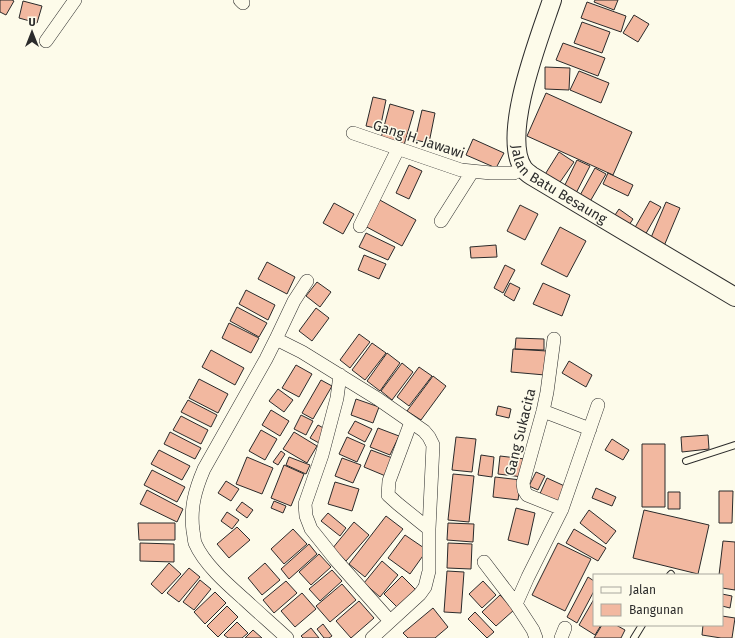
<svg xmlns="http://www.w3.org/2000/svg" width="735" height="638" viewBox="0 0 735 638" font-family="'Fira Sans',sans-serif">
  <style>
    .building { fill: #f2b8a0; stroke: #2b2b2b }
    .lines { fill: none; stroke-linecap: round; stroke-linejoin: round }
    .lane-casing { stroke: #2b2b2b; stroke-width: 8 }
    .street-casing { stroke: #2b2b2b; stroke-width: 14 }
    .secondary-casing { stroke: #2b2b2b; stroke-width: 20 }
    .lane { stroke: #fdfbea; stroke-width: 6 }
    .street { stroke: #fdfbea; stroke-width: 13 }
    .secondary { stroke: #fdfbea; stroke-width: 18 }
    .labels { text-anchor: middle; stroke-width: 3; stroke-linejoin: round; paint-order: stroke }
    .street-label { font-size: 14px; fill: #2b2b2b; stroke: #fdfbea }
  </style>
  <rect width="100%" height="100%" fill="#fdfbea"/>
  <path class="building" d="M0,0H12L14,1L6,15L0,12Z
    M595,0H618L614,10L594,2Z
    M23,1L42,6L37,23L19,18Z
    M587,2L626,16L621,32L581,18Z
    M634,15L649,24L638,42L623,33Z
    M582,22L610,32L602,53L574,43Z
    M563,43L605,58L598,76L556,60Z
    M545,67L570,68L569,90L545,89Z
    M579,71L609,83L601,103L570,90Z
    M546,93L632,132L613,175L527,136Z
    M373,97L386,100L380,129L366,126Z
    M390,104L414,111L404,145L381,138Z
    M422,110L435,113L429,143L415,140Z
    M473,139L504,153L496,168L466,155Z
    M559,152L574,162L558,185L544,176Z
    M577,160L590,166L574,197L562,191Z
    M409,165L422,171L409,199L396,193Z
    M595,168L606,174L588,205L578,199Z
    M608,173L633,185L628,196L603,184Z
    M378,199L416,220L402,246L363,225Z
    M650,201L661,207L644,237L633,231Z
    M666,202L680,208L664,246L650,240Z
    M334,203L354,214L343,234L323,223Z
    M520,205L538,214L525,240L507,231Z
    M619,209L633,219L629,225L615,215Z
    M560,227L586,241L567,277L541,264Z
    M366,233L395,247L388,260L359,247Z
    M496,245L497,257L471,258L470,247Z
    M364,255L386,264L379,279L358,270Z
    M267,262L295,277L287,294L258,279Z
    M505,265L515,270L503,293L494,288Z
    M317,282L331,292L320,307L306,296Z
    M510,283L520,288L514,301L504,295Z
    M543,283L570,295L562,316L533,304Z
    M246,290L275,305L268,320L239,304Z
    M237,307L267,323L259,337L230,321Z
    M316,308L329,318L312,341L299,331Z
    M229,323L259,338L251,353L222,338Z
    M359,334L370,342L350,368L340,360Z
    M516,338L544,339V350L515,349Z
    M372,343L386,353L365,380L352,370Z
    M513,349L547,351L545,375L511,372Z
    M211,350L244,368L235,385L202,367Z
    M387,353L400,363L380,391L367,381Z
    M569,361L592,375L586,387L562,373Z
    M402,363L413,372L392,400L381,391Z
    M296,365L312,374L299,397L282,388Z
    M419,367L432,376L409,406L397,397Z
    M433,376L446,386L421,420L407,411Z
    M199,379L228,394L218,413L189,398Z
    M321,380L332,386L313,419L302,413Z
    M278,389L293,400L284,412L269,401Z
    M356,399L379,407L373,423L351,415Z
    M188,400L217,415L211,427L181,412Z
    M498,406L511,409L509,418L496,415Z
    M271,410L289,421L280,436L262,425Z
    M301,415L313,421L306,435L294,429Z
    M181,416L208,430L201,444L173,430Z
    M355,421L372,429L365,442L348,433Z
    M318,425L327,430L319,443L310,438Z
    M378,428L399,436L390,455L370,447Z
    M261,430L277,439L265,460L249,451Z
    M170,432L201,448L195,459L164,444Z
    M294,432L317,446L307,463L283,449Z
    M708,435L709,449L682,452L681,437Z
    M347,437L365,445L357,462L339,454Z
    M456,437L476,439L472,472L452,470Z
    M612,439L629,450L623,460L605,450Z
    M642,444H665V507H642Z
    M159,450L190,466L182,480L151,464Z
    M371,450L395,459L388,477L364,467Z
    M281,451L285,454L278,465L273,462Z
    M481,455L494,457L492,477L478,475Z
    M500,456L525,459L523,477L498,474Z
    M247,457L273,468L262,494L236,484Z
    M289,457L310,465L306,474L286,465Z
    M342,458L361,465L353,483L335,476Z
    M284,465L304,474L291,506L271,498Z
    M152,470L185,487L177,502L144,485Z
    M536,472L545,476L538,490L529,486Z
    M453,474L474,476L469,522L448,520Z
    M495,477L521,480L518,500L493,497Z
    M547,478L569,488L560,507L538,498Z
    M226,481L239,489L231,501L218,493Z
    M335,482L359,489L352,511L328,504Z
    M596,488L616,497L612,506L592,498Z
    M147,490L183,509L177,522L140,504Z
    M719,491H733L732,523H719Z
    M668,492H680V509H668Z
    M274,501L286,506L283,513L271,508Z
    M242,502L253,510L247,518L236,510Z
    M516,508L535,513L528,545L508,540Z
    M589,510L616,531L606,544L580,523Z
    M644,510L709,525L698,574L633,558Z
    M227,512L239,520L232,529L221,521Z
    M328,513L346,528L340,536L321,521Z
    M386,516L403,529L365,577L349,564Z
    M354,522L369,535L346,561L332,549Z
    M138,523H175V540H139Z
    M448,523L474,524L473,542L447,540Z
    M237,527L250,540L229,558L217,544Z
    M293,529L307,544L284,564L271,549Z
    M574,529L606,548L598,561L566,543Z
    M405,535L427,550L410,574L388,558Z
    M723,541L735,542V590L722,588V575H719Z
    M140,543L174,544V562L140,561Z
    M448,543L472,544L471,569L447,568Z
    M558,543L591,559L565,611L532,595Z
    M309,544L317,554L289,579L281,569Z
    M319,554L331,567L311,585L299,572Z
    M382,561L398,575L380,597L364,583Z
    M169,563L181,574L162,594L151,584Z
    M265,563L280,580L262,595L248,578Z
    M189,568L200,577L179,602L167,593Z
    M332,570L342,581L320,601L309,589Z
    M447,571L464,572L461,613L444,612Z
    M402,576L417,591L399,609L384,594Z
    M588,577L594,581V591L577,623L567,617Z
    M200,580L211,589L194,610L183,602Z
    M286,581L297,593L274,613L263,600Z
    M483,581L496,595L482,608L469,594Z
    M342,584L356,600L330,622L316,606Z
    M215,592L226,603L205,624L194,612Z
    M302,593L316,609L295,627L281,611Z
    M722,594L732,596L730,608L722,606Z
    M500,595L514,610L496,626L482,612Z
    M594,599V625H601L595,635L579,625Z
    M359,601L374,618L351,638L336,621Z
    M227,606L238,617L218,637L207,626Z
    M433,608L448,627L435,638H408L403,633Z
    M475,612L494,632L487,638L468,619Z
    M722,616L735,618L732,638H721L702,635L703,625H722Z
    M237,622L248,633L242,638H228L224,635Z
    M323,624L332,636L329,638H324L317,629Z
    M602,625H616L625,630L621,638H594Z
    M311,628L319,638H303L301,636Z
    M253,630L262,638H245Z"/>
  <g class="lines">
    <g class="lane-casing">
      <path id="lane" d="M686,461L735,445
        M670,575L671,574
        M634,638L642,625"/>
    </g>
    <g class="street-casing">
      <path id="street" d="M240,0L243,3
        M46,41L75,0
        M353,133L461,170L491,173H514L523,168
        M441,221L472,172
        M360,226L398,149
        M276,339L294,301L307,281
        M554,339L547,392L543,411L523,483L524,490L527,495L562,509
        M340,375L337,398L322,455L305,504L306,516L311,529L335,559L390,621
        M543,411L590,429
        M411,422L389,481L388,495L398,504L429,529
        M484,562L516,604
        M287,638C273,625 258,612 244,599C227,584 204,564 195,543C194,540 194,535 193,531C190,508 195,490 204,469L266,359L276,339L302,352L378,399L424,431L429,437L433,445L429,529V571L425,587L420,594L372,638
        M536,638L533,630L516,604L528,577L562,509L598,405
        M561,638L565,628"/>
    </g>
    <g class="secondary-casing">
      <g id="secondary">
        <path id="s1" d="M552,0C540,36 501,134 523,168C525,171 529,174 532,176L735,297"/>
      </g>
    </g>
    <use href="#lane" class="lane"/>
    <use href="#street" class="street"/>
    <use href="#secondary" class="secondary"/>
  </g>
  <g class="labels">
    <g class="street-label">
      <text transform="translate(419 139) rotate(18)" y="5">Gang H. Jawawi</text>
      <text dy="5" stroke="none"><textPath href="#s1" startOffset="211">Jalan Batu Besaung</textPath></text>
      <text transform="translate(520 432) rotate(-76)" y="5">Gang Sukacita</text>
    </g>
  </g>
  <rect x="593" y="574" width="130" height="52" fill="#fdfbea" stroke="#a9a89e"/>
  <rect x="601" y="587" width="20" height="6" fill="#fdfbea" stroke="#a9a89e"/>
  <text x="629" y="594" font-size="12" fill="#2b2b2b">Jalan</text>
  <rect x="601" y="604" width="20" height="12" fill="#f2b8a0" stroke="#a9a89e"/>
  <text x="629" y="614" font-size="12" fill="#2b2b2b">Bangunan</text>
  <g transform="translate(32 32)" stroke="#fdfbea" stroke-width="3" paint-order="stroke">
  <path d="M0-3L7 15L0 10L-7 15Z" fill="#2b2b2b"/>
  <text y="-6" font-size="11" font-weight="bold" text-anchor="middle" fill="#2b2b2b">U</text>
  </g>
</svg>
